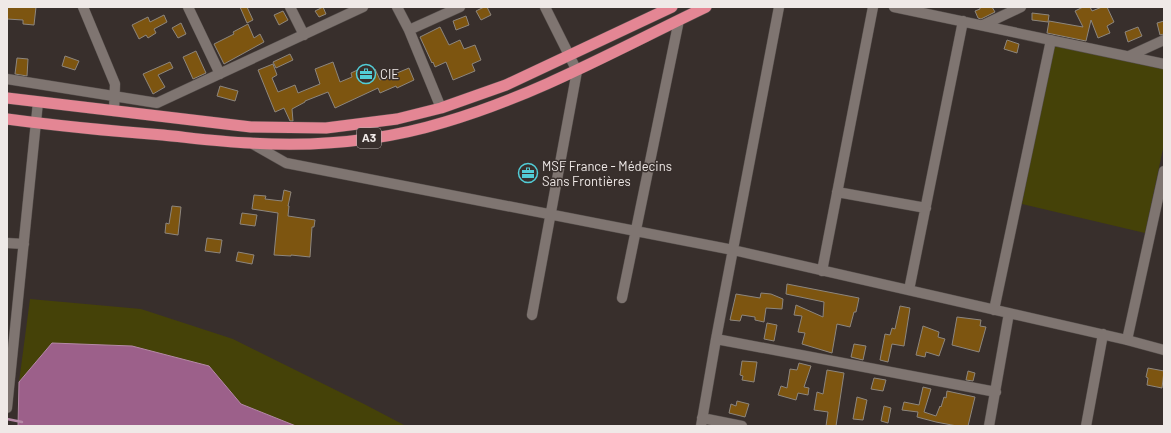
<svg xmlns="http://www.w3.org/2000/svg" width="1171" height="433" viewBox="0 0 1171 433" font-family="Barlow,sans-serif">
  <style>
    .green { fill: #454208 }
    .water { fill: #9c608a; stroke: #b589a6 }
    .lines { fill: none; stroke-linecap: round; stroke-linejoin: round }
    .stream { stroke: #b589a6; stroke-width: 2.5 }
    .building { fill: #7d5510; stroke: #8d867e }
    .minor-casing { stroke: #554e4b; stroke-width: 11 }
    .trunk-casing { stroke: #554e4b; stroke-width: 12 }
    .minor { stroke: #7f7571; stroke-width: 10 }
    .trunk { stroke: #e48694; stroke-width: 11 }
    .labels { text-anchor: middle; stroke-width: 3; stroke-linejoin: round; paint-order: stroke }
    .shield { fill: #382f2c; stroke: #b8b1af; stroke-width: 1 }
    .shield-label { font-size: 12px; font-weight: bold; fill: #efe9e7 }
    .poi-label { font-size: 13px; fill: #efe9e7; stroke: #382f2c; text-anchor: start }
  </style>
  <rect width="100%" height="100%" fill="#382f2c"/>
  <path class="green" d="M1052,45L1164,69V144L1145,233L1022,204Z
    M30,299L141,309L233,339L364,404L406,426H296L241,404L209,366L52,343L19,382Z"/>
  <path class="water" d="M52,343L132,346L209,366L241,404L296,426H18L19,382Z"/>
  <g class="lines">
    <path class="stream" d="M7,419L22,422"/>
  </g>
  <path class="building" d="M7,7H36L34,25L23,24V20L7,19Z
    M240,7H247L253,20L247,23Z
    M323,7L326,14L319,17L315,11Z
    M484,7H487L491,15L481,20L476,11Z
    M980,7H992L995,12L981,19L978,18L975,11L980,9Z
    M1083,7H1090L1092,11L1102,7H1107L1114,22L1107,26L1110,33L1098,38L1091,20L1086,41L1047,33L1049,21L1083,27L1075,11Z
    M283,11L288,20L279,25L274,15Z
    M1032,13L1049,15L1048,22L1032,20Z
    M164,15L167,22L154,29L156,33L148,38L146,35L139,39L132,25L148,17L150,22Z
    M466,16L469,25L456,30L453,21Z
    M1164,21V34L1160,35L1157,23Z
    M181,23L186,34L178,38L172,28Z
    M248,24L254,38L260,34L264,42L224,64L214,44L234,34L233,32Z
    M440,27L449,45L460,40L464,49L475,45L481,60L472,64L475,71L453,80L446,62L435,67L433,62L432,63L420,37Z
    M1138,27L1142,36L1128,42L1125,32Z
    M1007,40L1019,44L1017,53L1004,49Z
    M196,51L206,73L193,79L183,57Z
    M290,54L293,60L276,68L273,62Z
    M65,56L79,61L75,70L62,66Z
    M17,58L28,59L27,76L15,74Z
    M170,62L173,68L158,75L165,87L153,94L143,74Z
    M333,62L340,82L352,77L351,73L364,67L365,69L371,66L373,70L375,69L380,80L409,68L414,80L397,88L396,86L380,93L378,88L335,108L328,92L305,101V102L292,109L293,121H290L284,108L275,112L258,70L273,64L277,75L272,78L278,92L295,85L298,93L320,84L315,69Z
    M220,86L238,91L235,101L217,96Z
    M284,190L291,192L288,206H289L288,216L315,220L314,227H312L310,257L291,255V256L274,255L278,213L252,209L254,195L266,196L265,199L282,201Z
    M172,206L181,207L178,235L165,233L166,223L169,224Z
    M242,213L257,215L255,226L240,224Z
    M207,238L222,240L220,253L205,251Z
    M238,252L254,255L252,264L236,261Z
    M787,284L859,298L856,312H854L850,327L837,324L832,353L802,344L805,333L798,332L802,316L794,315L796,305L823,317L824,302L786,294Z
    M761,293L771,294L783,299L782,309L766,308L764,322L755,320V317L742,315L740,321L730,320L736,294L760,298Z
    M900,306L910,308L904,346L892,344L888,362L880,360L885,334L890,335L892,328L895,329Z
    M957,317L981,320L980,326L986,327L979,352L952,345Z
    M767,323L777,325L774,341L764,339Z
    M923,326L939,332L938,337L945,339L939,356L926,352L925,357L916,355Z
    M854,344L866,346L863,360L851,357Z
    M742,361L757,362L754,382L742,380L743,376L740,375Z
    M799,363L811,366L804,387L809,388L808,395L798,393L796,400L778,395L781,386L787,388L790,369L797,370Z
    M1148,368L1164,371L1162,388L1147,385L1148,378L1146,377Z
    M827,370L844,373L836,426H826L828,412L814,410L817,392L823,394Z
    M968,371L975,373L973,381L966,380Z
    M874,378L886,380L883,391L871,389Z
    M923,387L931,389L924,412L936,416L940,406L941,407L944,397L946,398L947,391L975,397L968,426H957L936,422L917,417L918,412L902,410L904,402L919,405Z
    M857,397L867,400L863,420L853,419Z
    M737,401L749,404L745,417L729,413L731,404L736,406Z
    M884,406L891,408L888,423L881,421Z"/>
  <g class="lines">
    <g class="minor-casing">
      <path id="minor" d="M83,7L115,84L114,111
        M188,7L220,74
        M290,7L304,35
        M397,7L409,30L441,108
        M894,7L1164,64
        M983,25L1021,7
        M409,30L460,7
        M1129,56L1164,40
        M7,79L157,103L363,7
        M251,143L286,163L733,250L1127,340L1164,350
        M837,192L926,208
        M7,243L24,244
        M822,271L873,7
        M909,290L963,21
        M622,298L679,20
        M994,310L1051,40
        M532,315L577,71L545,7
        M716,339L996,392
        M1127,340L1164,171
        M7,408L38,102
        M702,418L742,426
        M701,426L716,339L779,7
        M989,426L1009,313
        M1086,426L1103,334"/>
    </g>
    <g class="trunk-casing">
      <path id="trunk" d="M7,98L251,127L326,128L397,119L441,108L506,85L672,7
        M7,119C59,126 111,131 163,135C192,138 221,142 250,143C315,147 383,141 445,122C537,95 620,48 706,7"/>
    </g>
    <use href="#minor" class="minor"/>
    <use href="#trunk" class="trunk"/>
  </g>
  <defs>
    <g id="office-ring" transform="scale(1)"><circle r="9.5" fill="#382f2c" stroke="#52ccd6" stroke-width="1.5"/><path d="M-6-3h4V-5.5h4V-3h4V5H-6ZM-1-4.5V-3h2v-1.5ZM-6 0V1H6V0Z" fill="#52ccd6"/></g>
  </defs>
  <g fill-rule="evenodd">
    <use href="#office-ring" x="366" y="74"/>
    <use href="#office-ring" x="528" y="173"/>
  </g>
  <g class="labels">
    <rect class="shield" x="357" y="128" width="24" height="20" rx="3"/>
    <g class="shield-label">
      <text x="369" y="142">A3</text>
    </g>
    <g class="poi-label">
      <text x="380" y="79">CIE</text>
      <text x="542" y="171">MSF France - Médecins<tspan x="542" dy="15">Sans Frontières</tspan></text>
    </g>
  </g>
  <rect width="1171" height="433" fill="none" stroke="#efe9e7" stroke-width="16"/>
</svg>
